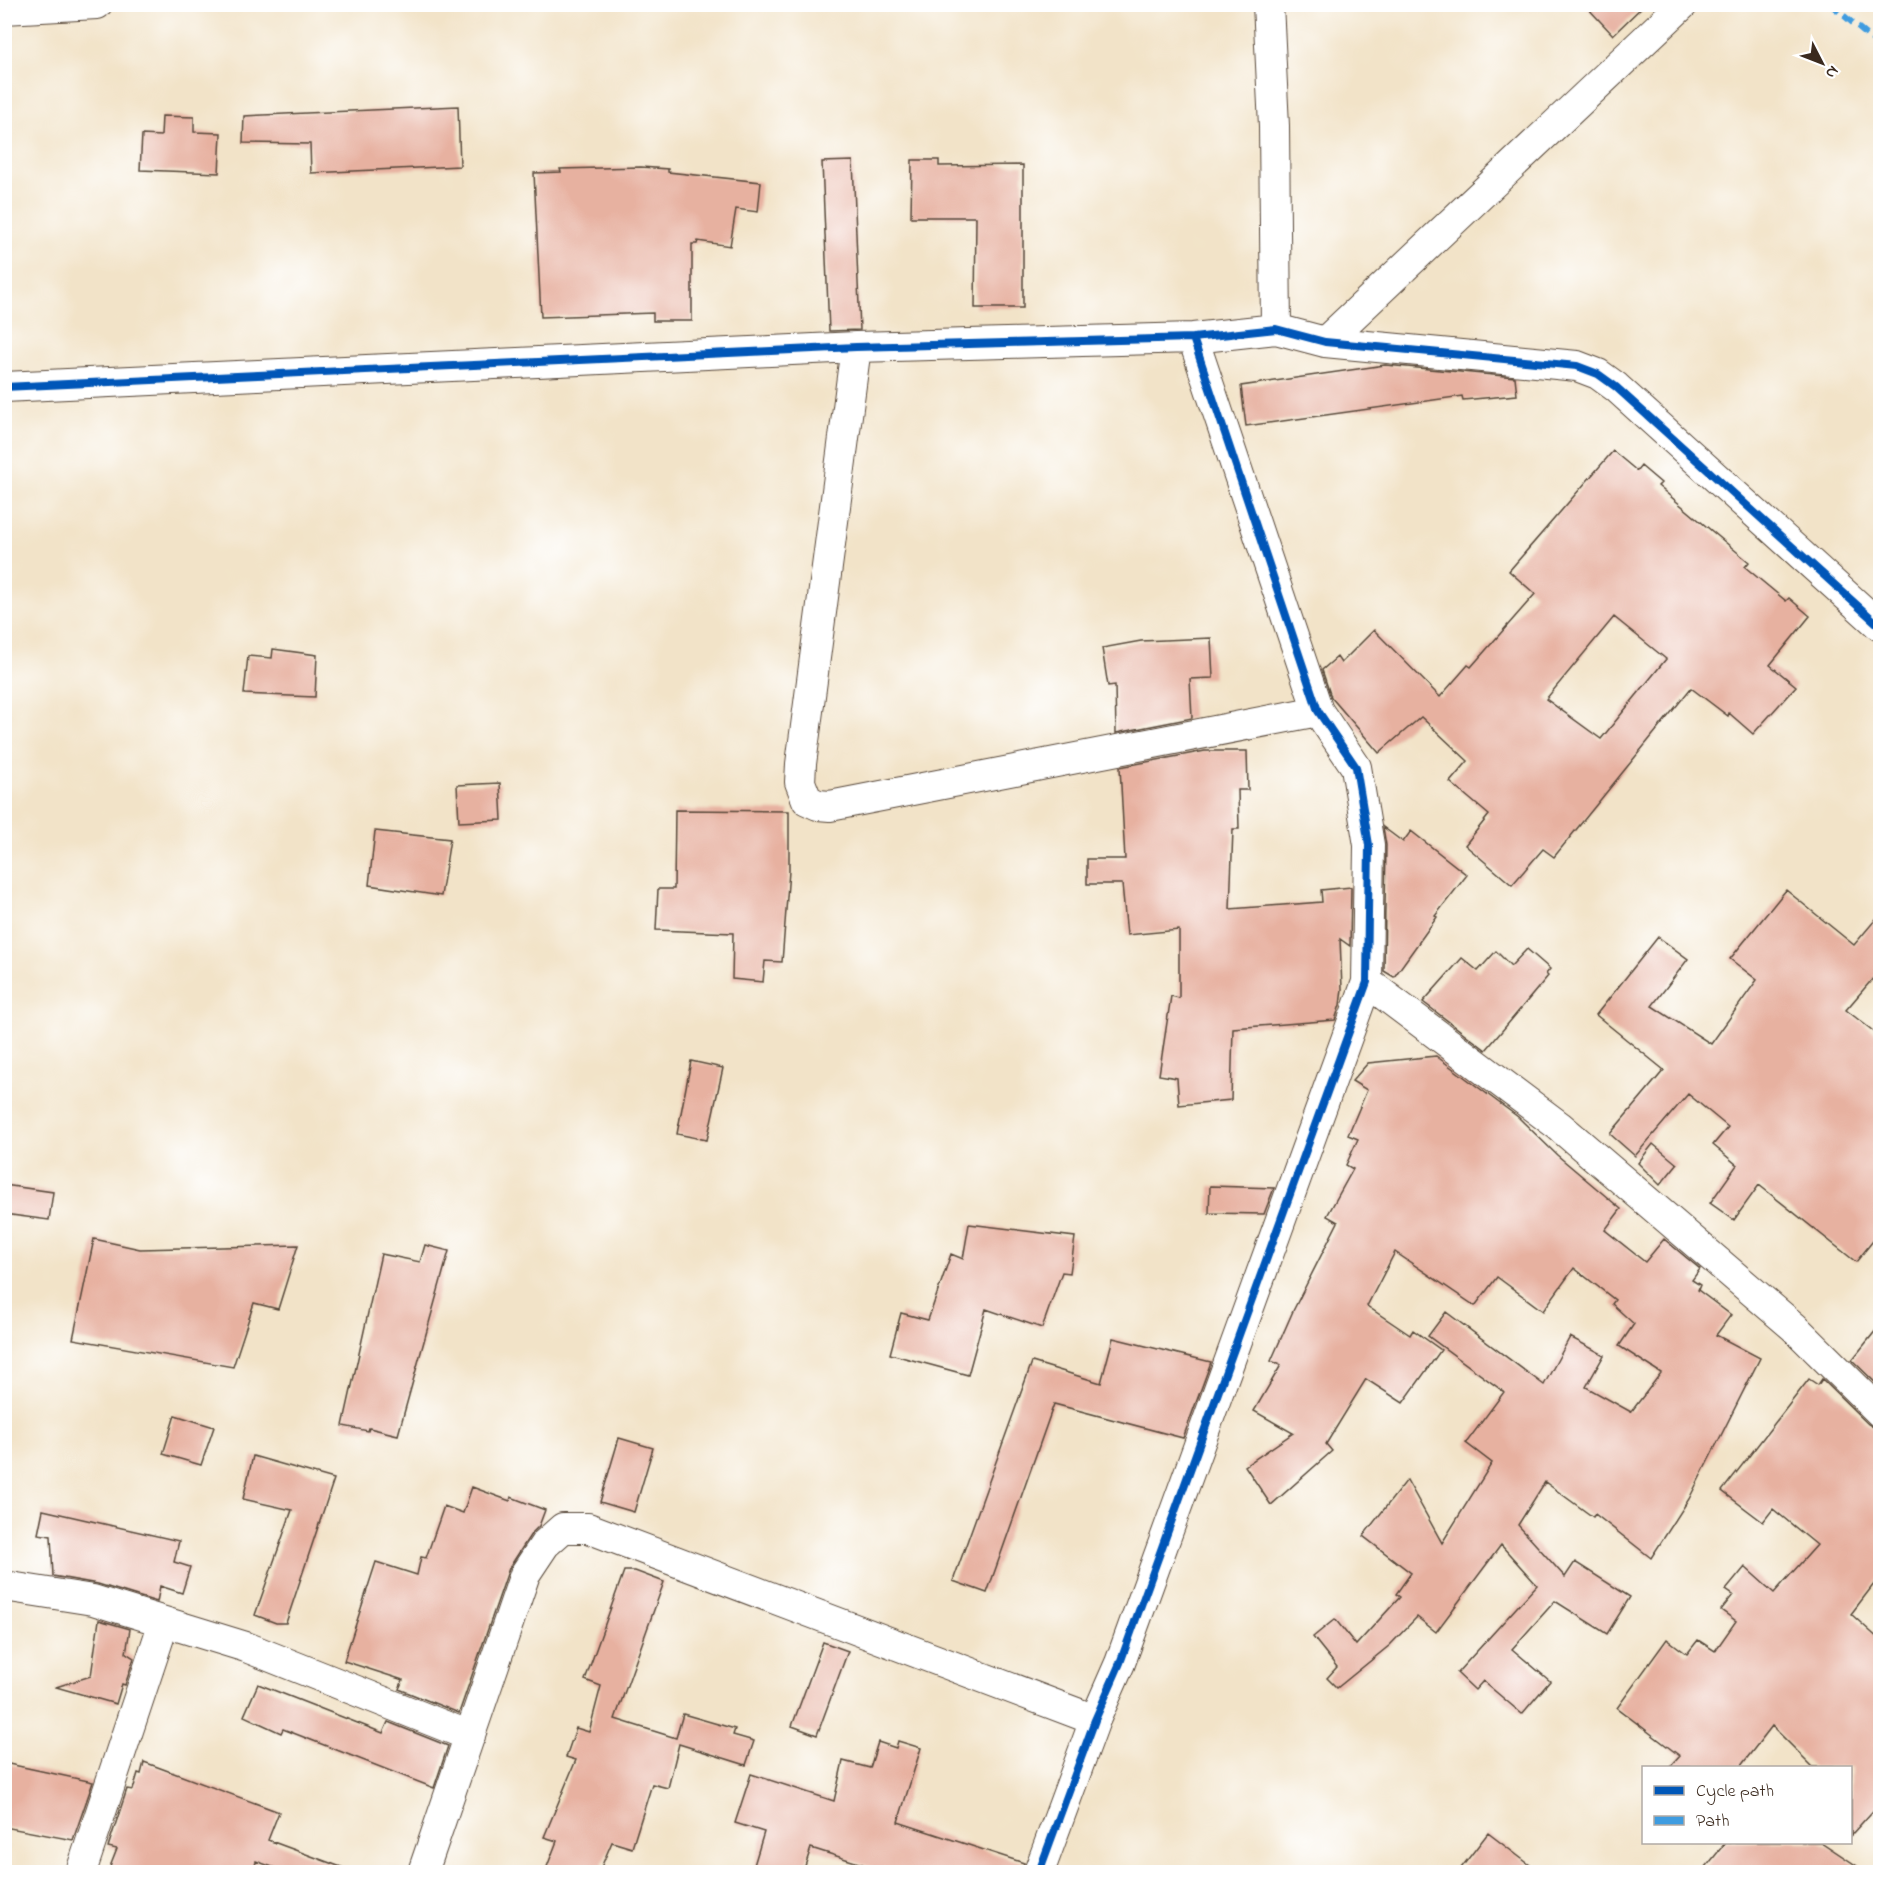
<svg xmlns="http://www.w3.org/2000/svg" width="1885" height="1877" viewBox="0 0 1885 1877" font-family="'Indie Flower',sans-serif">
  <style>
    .building { fill: #e7b1a0; fill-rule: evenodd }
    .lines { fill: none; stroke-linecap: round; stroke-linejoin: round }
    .minor-casing { stroke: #564638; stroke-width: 32 }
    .minor { stroke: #fff; stroke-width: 30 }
    .quiet { stroke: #3f9ce0; stroke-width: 6; stroke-dasharray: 12 6; stroke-linecap: butt }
    .cycleway-casing { stroke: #fff; stroke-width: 11 }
    .cycleway { stroke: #0057b8; stroke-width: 8 }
  </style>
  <rect width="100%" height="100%" fill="#fff"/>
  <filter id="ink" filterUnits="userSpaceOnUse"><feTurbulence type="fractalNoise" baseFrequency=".0167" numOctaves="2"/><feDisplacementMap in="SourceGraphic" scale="12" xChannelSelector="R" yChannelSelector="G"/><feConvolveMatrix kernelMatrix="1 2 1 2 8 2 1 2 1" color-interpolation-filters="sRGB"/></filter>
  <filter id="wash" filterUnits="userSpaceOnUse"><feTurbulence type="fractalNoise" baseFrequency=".008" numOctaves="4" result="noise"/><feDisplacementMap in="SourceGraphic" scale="24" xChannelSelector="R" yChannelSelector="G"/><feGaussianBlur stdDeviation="1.35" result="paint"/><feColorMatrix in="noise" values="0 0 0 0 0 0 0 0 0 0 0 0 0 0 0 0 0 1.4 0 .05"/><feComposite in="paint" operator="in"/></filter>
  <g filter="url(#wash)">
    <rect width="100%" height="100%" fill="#f2e3c8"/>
    <g id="blocks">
      <path class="building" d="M1584,4H1645L1613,35Z
        M458,106L460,166L311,173L310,144L243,143L244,116Z
        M162,116L194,117V132L221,133L219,173L140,170L142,135L161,136Z
        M912,160H939V166L1023,165V308H975L976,217H911Z
        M853,161L860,330L829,331L822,162Z
        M641,167L668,169V172L761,182L758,212L736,209L730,246L698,241L697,244H692V321H653V313L541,317L534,173L561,172L560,169Z
        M1385,365L1515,377L1517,395L1463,400L1462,396L1246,426L1241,386Z
        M1613,451L1637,471L1641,466L1661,483L1658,486L1749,562L1745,567L1786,601L1789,598L1810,616L1770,665L1796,686L1753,734L1729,713L1728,716L1691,688L1554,857L1543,849L1512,885L1465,845L1489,815L1450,782L1468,761L1421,717L1379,753L1331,697L1322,670L1337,657L1341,663L1374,630L1440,697L1468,665L1471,667L1535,594L1509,571ZM1614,617L1666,659L1601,739L1546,699Z
        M1211,638L1213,678L1190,679L1192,718L1116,733L1115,685L1108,686L1102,648L1141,641Z
        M273,649L317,655L315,697L244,694L248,656L272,658Z
        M1205,751H1247L1248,790H1238L1239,829H1233L1230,909L1322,902L1321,890L1351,887L1350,946L1340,939L1342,989L1340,1005L1335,1020L1233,1028L1231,1100L1179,1105L1177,1078L1159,1075L1171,996L1179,998V930L1127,935L1122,884H1087V859H1125L1120,767Z
        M500,783L502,820L459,822L457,785Z
        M675,810L789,811V871L782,962L765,961L763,982L732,979L733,933L656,930L658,889H674Z
        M1383,827L1403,842L1411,831L1467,875L1435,916L1437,917L1394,977L1384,971L1386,845Z
        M375,831L450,839L441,896L369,885Z
        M1786,890L1854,945L1881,913V969L1846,1010L1881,1037V1231L1856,1262L1759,1185L1734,1220L1710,1203L1737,1165L1713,1145L1728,1127L1688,1094L1635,1156L1610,1134L1664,1070L1596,1015L1658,937L1688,959L1652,1006L1711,1044L1757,980L1730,959Z
        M1527,949L1550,969L1546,974L1548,976L1486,1050L1423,1002L1462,958L1478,971L1496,951L1511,966Z
        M1436,1056L1518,1117L1557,1155L1621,1209L1605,1230L1645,1262L1664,1239L1700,1269L1692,1280L1700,1285L1698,1290L1731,1315L1716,1335L1760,1358L1689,1499L1651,1558L1595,1514L1593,1517L1545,1482L1518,1525L1565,1577L1575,1562L1630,1597L1607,1634L1555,1601L1512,1649L1550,1681L1522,1714L1483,1681L1475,1690L1457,1673L1537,1585L1501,1545L1436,1632L1417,1617L1390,1645L1337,1688L1327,1678L1337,1667L1313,1637L1335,1619L1356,1645L1400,1597L1396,1594L1411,1573L1363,1536L1407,1480L1442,1543L1492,1463L1466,1443L1504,1392L1428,1336L1446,1312L1544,1385L1570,1337L1604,1355L1586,1387L1631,1412L1661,1373L1619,1346L1634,1324L1612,1304L1615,1300L1574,1268L1543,1311L1497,1277L1475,1306L1395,1252L1367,1306L1410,1335L1413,1330L1441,1350L1403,1403L1366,1379L1326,1444L1332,1451L1271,1505L1245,1466L1293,1433L1254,1411L1281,1365L1271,1361L1293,1311L1338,1222L1327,1216L1353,1169L1346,1165L1358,1139L1348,1135L1367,1090L1352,1081L1368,1063Z
        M691,1061L723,1068L707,1140L677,1134Z
        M1653,1144L1677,1164L1660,1185L1638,1163Z
        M4,1185L53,1192L49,1220L4,1214Z
        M1210,1186L1274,1188L1264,1214L1209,1213Z
        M969,1224L1075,1237L1070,1273L1062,1272L1042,1328L986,1309L968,1375L890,1354L901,1313L928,1320L951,1254L963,1259Z
        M94,1239L140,1249L298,1245L278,1309L254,1303L233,1367L73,1339Z
        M425,1245L449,1251L398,1435L369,1428L368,1431L343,1426L381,1254L420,1262Z
        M1881,1324V1388L1852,1360Z
        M1113,1338L1211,1362L1183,1438L1054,1404L987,1593L953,1581L1032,1362L1101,1383Z
        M1809,1379L1818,1385L1822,1379L1868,1424L1875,1428L1881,1429V1575L1851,1614L1881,1641V1802L1851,1835V1767H1813L1772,1726L1740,1767H1670L1680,1756L1617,1708L1667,1639L1687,1654L1698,1640L1715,1651L1736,1621L1721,1610L1733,1595L1726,1590L1745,1567L1774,1593L1817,1545L1773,1509L1763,1522L1722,1491Z
        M175,1415L214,1427L201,1465L163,1454Z
        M619,1438L653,1448L634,1512L600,1502Z
        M253,1456L334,1479L286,1623H276L255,1615L292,1510L243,1499Z
        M472,1487L510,1501L511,1497L545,1510L539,1526L531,1534L509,1568L459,1713L399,1689L403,1680L344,1661L376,1562L417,1575L421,1557L426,1558L444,1506L463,1513Z
        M43,1510L179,1541L174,1562L190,1567L182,1593L160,1586L157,1602L98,1584L53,1576L51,1536L38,1534Z
        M624,1571H635L664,1582L615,1719L676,1738L683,1714L735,1729L733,1735L754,1741L746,1765L679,1744L668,1788L652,1784L632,1848L612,1842L599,1872H545L557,1841L544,1837L576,1760L566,1757L576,1728L589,1732L601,1686L585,1680Z
        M99,1620L130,1629L126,1653L134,1658L125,1685L122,1684L116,1704L56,1687L91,1676Z
        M823,1642L848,1651L817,1735L792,1726Z
        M258,1684L383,1733L388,1722L448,1746L434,1788L283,1729L281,1733L244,1716Z
        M898,1741L921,1748L898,1822L1024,1863L1022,1872H887L811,1848L803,1872H752L764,1832L735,1823L751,1774L834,1801L843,1761L870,1768L878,1742L896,1748Z
        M144,1762L279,1812L268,1840L349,1870L348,1872H286L256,1861L254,1872H108L117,1849L108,1847L127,1789L133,1790L138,1773L141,1774Z
        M4,1763L93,1782L73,1840L4,1827Z
        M1488,1833L1539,1872H1458Z
        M1726,1842H1821L1866,1872H1702Z"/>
    </g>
  </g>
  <g filter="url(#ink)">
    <use href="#blocks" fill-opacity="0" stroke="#564638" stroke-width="1.5"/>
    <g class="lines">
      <g class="minor-casing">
        <path id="minor" d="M1268,4L1274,126L1276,329
          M4,9L97,4
          M1325,342L1683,4
          M856,347L801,764L800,782L807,800L818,805L830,806L1318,711
          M4,387L856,347L1193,338L1276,329L1325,342L1577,366L1598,374L1616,387L1880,626
          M1367,982L1559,1126L1794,1327L1880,1412
          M4,1586L93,1600L246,1647L470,1736
          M81,1872L164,1622
          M423,1872L525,1574L545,1544L563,1528H588L1095,1720
          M1039,1872L1095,1720L1120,1663L1367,982L1369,845L1356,767L1318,711L1193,338"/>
      </g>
      <use href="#minor" class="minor"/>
      <path class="quiet" d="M1830,4L1880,46"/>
      <g class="cycleway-casing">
        <path id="cycleway" d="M4,387L856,347L1193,338L1276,329L1325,342L1577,366L1598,374L1616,387L1880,626
          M1039,1872L1095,1720L1120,1663L1367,982L1369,845L1356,767L1318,711L1193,338"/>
      </g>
      <use href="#cycleway" class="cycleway"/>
    </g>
  </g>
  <rect width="1885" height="1877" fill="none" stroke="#fff" stroke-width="24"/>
  <rect x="1642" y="1766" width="210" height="78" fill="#ffffff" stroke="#b1aaa5" stroke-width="1.5"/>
  <rect x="1654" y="1786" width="30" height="9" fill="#0057b8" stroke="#b1aaa5" stroke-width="1.5"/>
  <text x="1696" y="1796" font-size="18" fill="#3b2a1e">Cycle path</text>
  <rect x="1654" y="1816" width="30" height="9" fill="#3f9ce0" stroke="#b1aaa5" stroke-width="1.5"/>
  <text x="1696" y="1826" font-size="18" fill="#3b2a1e">Path</text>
  <g transform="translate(1822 63) rotate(132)" stroke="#ffffff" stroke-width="4.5" paint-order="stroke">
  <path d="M0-4.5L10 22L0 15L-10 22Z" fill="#3b2a1e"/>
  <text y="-9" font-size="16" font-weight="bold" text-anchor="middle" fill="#3b2a1e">N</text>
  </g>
</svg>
